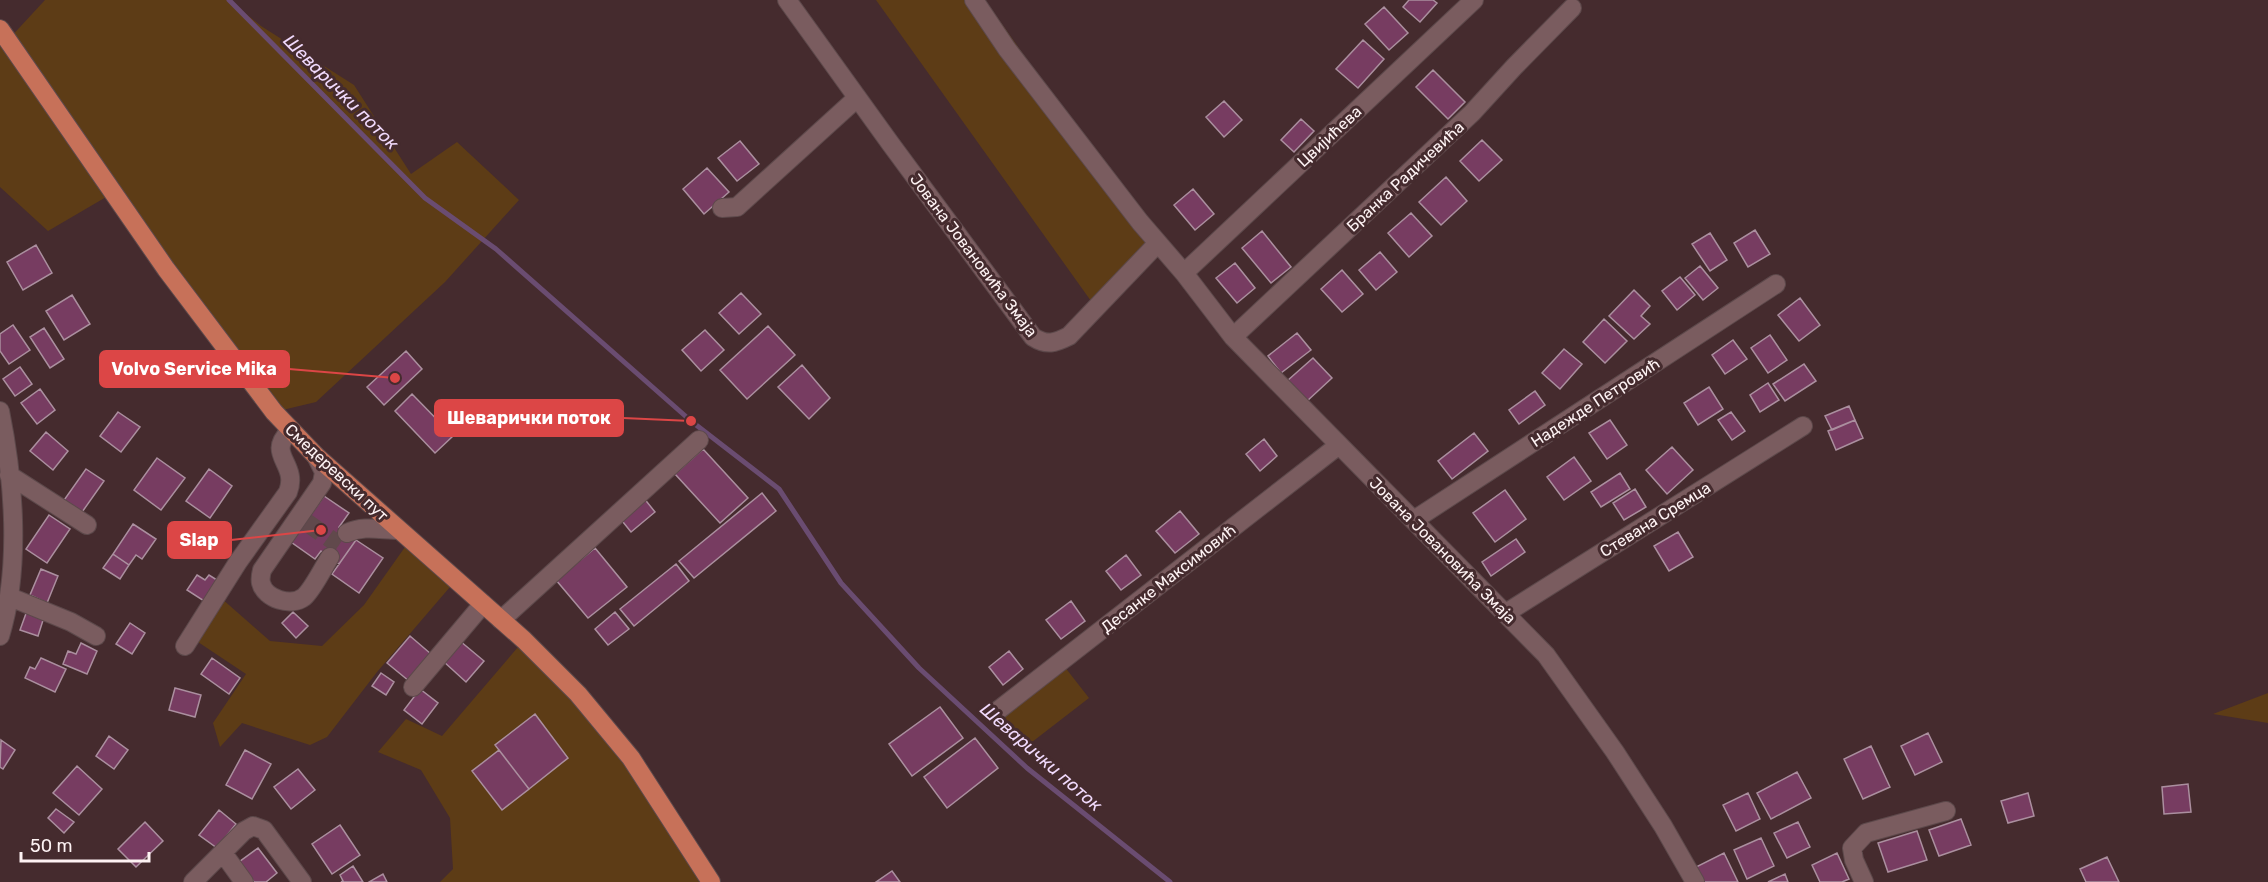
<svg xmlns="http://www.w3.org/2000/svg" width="2268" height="882" viewBox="0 0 2268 882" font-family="Rubik,sans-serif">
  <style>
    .green { fill: #5d3c16 }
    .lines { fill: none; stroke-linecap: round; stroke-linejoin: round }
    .stream { stroke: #6a4c71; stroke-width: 5 }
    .building { fill: #773c61; stroke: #ab8f9f; stroke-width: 1.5 }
    .minor-tunnel { stroke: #61494c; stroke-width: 18; stroke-dasharray: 18 9; stroke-linecap: butt }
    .minor-casing { stroke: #5d494b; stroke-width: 20 }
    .major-casing { stroke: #5d494b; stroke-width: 20 }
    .minor { stroke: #7a5c5f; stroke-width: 18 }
    .major { stroke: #c77159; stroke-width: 18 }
    .labels { text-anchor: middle; stroke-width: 6; stroke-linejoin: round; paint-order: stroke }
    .street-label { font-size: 16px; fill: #fdf2f3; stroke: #452b2e }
    .water-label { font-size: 18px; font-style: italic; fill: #f1dafc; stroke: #452b2e }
    .leader { fill: none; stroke: #dc4646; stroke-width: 2 }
    .callout-dot { fill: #dc4646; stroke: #452b2e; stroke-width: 2 }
    .callout { fill: #dc4646; stroke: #dc4646; stroke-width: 2 }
    .callout-label { font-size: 18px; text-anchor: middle; font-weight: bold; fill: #fff }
  </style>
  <rect width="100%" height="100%" fill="#452b2e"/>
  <path class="green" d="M45,0H229L261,26L354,85L411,174L457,142L519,200L445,282L316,402L274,412L113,193L48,231L0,187V29L8,40Z
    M876,0H985L1157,244L1096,308Z
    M410,540L456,580L377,672L327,737L310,745L242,723L220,747L213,723L246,674L195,640L221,598L270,641L322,646L364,605Z
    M524,640L556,671L711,882H440L453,869L450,818L421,770L378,752L406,719L442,736Z
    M1064,666L1089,698L1023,749L998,716Z
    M2268,693V723L2213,714Z"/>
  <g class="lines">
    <path class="stream" d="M229,0L425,198L496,249L691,421L779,489L841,583L919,668L1027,768L1170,882"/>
  </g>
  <path class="building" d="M1409,0H1433L1437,3L1420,22L1403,7Z
    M1384,7L1408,33L1389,50L1365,24Z
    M1363,40L1384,59L1358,88L1336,69Z
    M1433,70L1465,102L1448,119L1416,87Z
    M1224,101L1242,120L1224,137L1206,117Z
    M1301,119L1314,131L1294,152L1281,140Z
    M1482,140L1502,160L1479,181L1460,161Z
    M740,141L759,164L737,181L718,158Z
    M707,168L729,192L704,214L683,189Z
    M1446,177L1467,201L1441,225L1419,202Z
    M1193,189L1214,214L1195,230L1174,205Z
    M1411,213L1432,236L1409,257L1388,233Z
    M1755,230L1770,254L1748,267L1734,243Z
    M1262,231L1291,267L1271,283L1242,248Z
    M1710,233L1727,260L1710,271L1692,244Z
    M36,245L52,273L23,290L7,262Z
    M1380,252L1397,272L1376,290L1359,270Z
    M1235,263L1255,288L1237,303L1216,278Z
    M1700,266L1718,288L1703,300L1685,278Z
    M1342,270L1363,294L1342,312L1321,289Z
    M1680,277L1695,295L1677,310L1662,291Z
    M1634,290L1650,306L1641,316L1650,324L1634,339L1609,316Z
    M741,293L761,314L739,334L719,313Z
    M72,295L90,324L64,340L46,311Z
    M1800,298L1820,325L1799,341L1778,315Z
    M1604,319L1627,341L1605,363L1583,342Z
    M13,325L30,350L9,364L0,351V334Z
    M768,326L795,355L747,399L720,370Z
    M44,328L64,359L50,368L30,337Z
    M705,330L724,350L701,371L682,350Z
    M1297,333L1311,350L1281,373L1268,356Z
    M1770,335L1787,360L1768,373L1751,348Z
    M1733,340L1747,359L1725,374L1712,355Z
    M1564,349L1582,364L1560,389L1542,373Z
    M406,351L422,369L384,405L367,387Z
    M1313,358L1332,378L1306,402L1287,381Z
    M1804,364L1816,381L1785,401L1773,384Z
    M802,365L830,398L809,419L778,387Z
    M20,367L32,384L15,396L3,379Z
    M1768,383L1779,400L1760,412L1750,395Z
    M1709,387L1723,409L1698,425L1684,403Z
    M40,389L55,410L37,424L21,403Z
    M1535,391L1545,405L1519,424L1509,410Z
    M412,394L453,436L435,453L395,411Z
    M1849,406L1855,420L1832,430L1825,416Z
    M118,412L140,427L121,452L100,436Z
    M1731,412L1745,431L1732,440L1718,420Z
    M1610,420L1627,445L1607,459L1589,433Z
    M1855,420L1863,438L1836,450L1828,431Z
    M46,432L68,451L53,470L30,451Z
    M1474,433L1488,451L1452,479L1438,461Z
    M1264,439L1277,456L1260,471L1246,454Z
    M1672,447L1693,470L1667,494L1646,470Z
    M703,449L748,498L720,523L675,474Z
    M1574,457L1591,481L1564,500L1547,477Z
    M157,458L185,478L161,510L134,490Z
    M86,469L104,481L80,515L62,503Z
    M209,469L232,486L210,518L186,501Z
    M1620,473L1630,489L1601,507L1591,492Z
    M1635,489L1646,507L1624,520L1613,503Z
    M1505,490L1526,519L1495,542L1473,513Z
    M762,493L776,511L694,578L679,561Z
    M324,496L349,513L339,527L356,540L339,564L321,551L315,559L291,542Z
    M643,497L655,512L631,532L619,517Z
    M1180,511L1199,534L1175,553L1156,531Z
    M49,515L70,529L47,563L26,549Z
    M133,524L156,539L142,559L136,555L129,565L113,554Z
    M1678,532L1693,557L1669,571L1654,546Z
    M1516,539L1525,552L1491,576L1482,562Z
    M356,540L383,558L359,593L332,574Z
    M595,548L627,587L588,618L556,580Z
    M113,554L129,565L120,579L103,568Z
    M1126,555L1141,575L1121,590L1106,571Z
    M676,564L689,581L634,626L620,609Z
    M41,569L58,576L47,603L30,595Z
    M197,575L205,580L209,575L217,580L204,601L187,590Z
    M1071,601L1085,621L1061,639L1046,620Z
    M28,608L45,614L38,636L20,630Z
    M293,612L308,626L296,638L282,623Z
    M615,612L629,629L608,645L595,629Z
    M130,623L145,633L132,654L116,644Z
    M410,636L431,654L409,681L387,663Z
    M460,641L484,661L466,682L443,661Z
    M81,643L97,651L87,674L63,664L68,651L76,654Z
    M1009,651L1023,669L1003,685L989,667Z
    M41,658L66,669L55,692L25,678L30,667L35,669Z
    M212,658L240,678L229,694L201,674Z
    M381,673L394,682L386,695L372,686Z
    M175,688L201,695L195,717L169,710Z
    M420,689L438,703L422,724L404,710Z
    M940,707L963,738L912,776L889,744Z
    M535,714L568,758L529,789L495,745Z
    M1928,733L1942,762L1915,775L1901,746Z
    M109,736L128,750L114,769L96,756Z
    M975,738L998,768L947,808L924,777Z
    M1,740L15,750L3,769L0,767Z
    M1871,746L1890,787L1863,799L1844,759Z
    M245,750L271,764L252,799L226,785Z
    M499,750L529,789L502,810L472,771Z
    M77,766L102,789L79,815L53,793Z
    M298,769L315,790L291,809L274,787Z
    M1797,772L1811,798L1771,819L1757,793Z
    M2188,784L2191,812L2164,814L2162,787Z
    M1748,793L1760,819L1736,831L1723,805Z
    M2028,793L2034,816L2008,823L2001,801Z
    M56,809L74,822L64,833L48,818Z
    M219,810L236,824L217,848L199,835Z
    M1961,819L1971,845L1939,856L1929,830Z
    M145,822L163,841L136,867L118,849Z
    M1798,822L1810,847L1787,858L1774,833Z
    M340,825L360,855L332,874L312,844Z
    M1917,831L1927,860L1888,872L1878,843Z
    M1761,838L1774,866L1747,879L1734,850Z
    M258,848L277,873L266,882H254L239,862Z
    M1724,853L1738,882H1698L1692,869Z
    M1837,853L1849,879L1842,882H1820L1812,865Z
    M2107,857L2119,882H2086L2080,869Z
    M353,866L363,882H341L343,881L340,875Z
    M892,871L900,882H876Z
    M383,874L387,882H369Z
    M1785,874L1788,882H1768Z"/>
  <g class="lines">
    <path class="minor-tunnel" d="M306,522L339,545"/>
    <g class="minor-casing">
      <path id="minor" d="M787,0L890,143L1033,337C1047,346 1055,343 1069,336L1157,244
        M974,0L1007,49L1140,222L1184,273L1233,337L1546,655L1615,752L1663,826L1695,882
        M722,208L737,207L857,98
        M1184,273L1474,0
        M1233,337L1472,113L1514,67L1572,8
        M0,411C14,480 21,568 0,636
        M316,456L324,472L322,483L262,570C261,574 260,579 261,583C265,599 291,607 304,597C313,589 323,568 330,557
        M9,475L87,525
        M1414,520L1776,284
        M347,533C364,525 381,530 399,530
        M10,597L71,622L96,636
        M1506,613L1803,426
        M501,620L699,440
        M185,646L238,562L288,492C299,463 265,455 290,431
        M413,687L483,604
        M996,712L1339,445
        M223,853L244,882
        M193,882L244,831L253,826L264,830L302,882
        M1864,882L1854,860L1852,848L1866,833L1946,811"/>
    </g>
    <g class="major-casing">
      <path id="major" d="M0,29L166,269L274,412L316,456L524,640L578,694L631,758L711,882"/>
    </g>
    <use href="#minor" class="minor"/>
    <use href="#major" class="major"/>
  </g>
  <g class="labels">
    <g class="street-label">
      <text transform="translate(1329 136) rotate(-43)" y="6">Цвијићева</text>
      <text transform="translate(1405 176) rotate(-43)" y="6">Бранка Радичевића</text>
      <text transform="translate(974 255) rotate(53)" y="6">Јована Јовановића Змаја</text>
      <text transform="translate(1595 402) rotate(-33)" y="6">Надежде Петровић</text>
      <text transform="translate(337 472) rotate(43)" y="6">Смедеревски пут</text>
      <text transform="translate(1655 519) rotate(-32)" y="6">Стевана Сремца</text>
      <text transform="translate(1443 550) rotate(45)" y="6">Јована Јовановића Змаја</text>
      <text transform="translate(1168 578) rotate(-38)" y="6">Десанке Максимовић</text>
    </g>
    <g class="water-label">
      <text transform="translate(341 92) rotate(45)" y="6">Шеварички поток</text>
      <text transform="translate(1041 757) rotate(41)" y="6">Шеварички поток</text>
    </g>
  </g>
  <path class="leader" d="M395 378L289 369M691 421L623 418M321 530L231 540"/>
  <g class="callout-dot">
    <circle cx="395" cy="378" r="6"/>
    <circle cx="691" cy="421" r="6"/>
    <circle cx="321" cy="530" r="6"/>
  </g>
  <g class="callout">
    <rect x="100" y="351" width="189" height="36" rx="6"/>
    <rect x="435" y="400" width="188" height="36" rx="6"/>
    <rect x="168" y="522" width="63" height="36" rx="6"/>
  </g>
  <g class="callout-label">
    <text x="194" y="375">Volvo Service Mika</text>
    <text x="529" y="424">Шеварички поток</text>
    <text x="199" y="546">Slap</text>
  </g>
  <path d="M21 852v9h128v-9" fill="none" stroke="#fdf2f3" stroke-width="3"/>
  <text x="30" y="852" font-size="18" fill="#fdf2f3" stroke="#452b2e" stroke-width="4.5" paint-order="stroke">50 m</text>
</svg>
